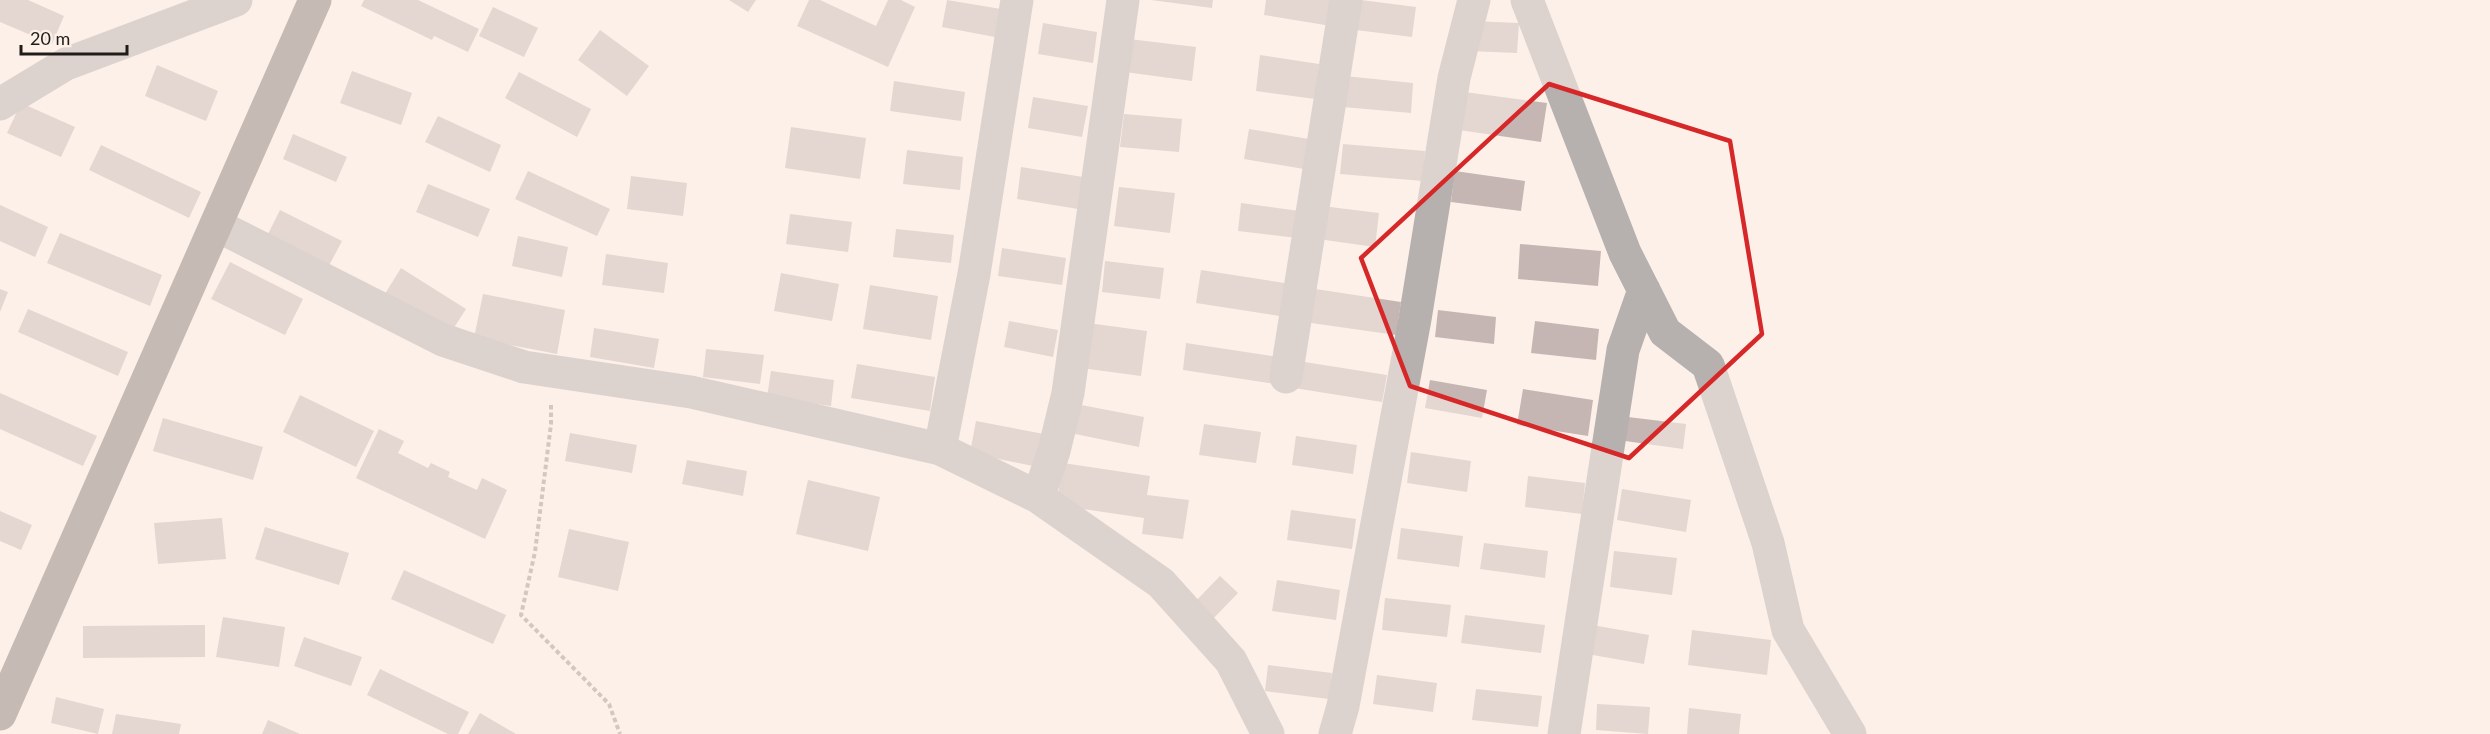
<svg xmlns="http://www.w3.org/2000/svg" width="2490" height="734" viewBox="0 0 2490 734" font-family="Lato,sans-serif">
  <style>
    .building { fill: #c5b6b4 }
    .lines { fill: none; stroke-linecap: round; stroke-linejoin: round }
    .path { stroke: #a09691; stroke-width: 4; stroke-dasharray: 4.5 3; stroke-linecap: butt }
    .minor { stroke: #b6b0ae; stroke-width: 33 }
    .major { stroke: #837875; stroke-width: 33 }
    .marked { fill: none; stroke: #d62828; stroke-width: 4.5; stroke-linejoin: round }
  </style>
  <rect width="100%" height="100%" fill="#fdf0e9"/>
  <path class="building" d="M0,0H28L64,16L52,44L0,22Z
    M364,0H418L479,29L468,52L434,36L432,40L361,6Z
    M729,0H756L748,12Z
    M809,0H820L876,26L888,0H901L915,7L888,67L797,26Z
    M947,0L1001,9L995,37L942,27Z
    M1151,0H1213L1212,8Z
    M1266,0H1336L1331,26L1264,15Z
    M1361,0L1416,7L1412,37L1348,29Z
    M493,7L538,28L524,57L479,36Z
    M1472,21L1519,23L1517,53L1470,51Z
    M1043,23L1097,32L1093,63L1038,54Z
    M600,30L649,66L627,96L578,60Z
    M1129,39L1196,47L1192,81L1125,72Z
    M1260,55L1319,64L1315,99L1256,91Z
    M157,65L218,91L206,121L145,96Z
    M352,71L412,93L401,125L340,103Z
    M519,72L591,109L577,137L505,98Z
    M1345,76L1413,83L1411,113L1343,107Z
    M894,81L965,92L961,121L890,111Z
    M1457,91L1547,103L1541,142L1452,129Z
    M1033,97L1088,106L1082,137L1028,128Z
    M21,103L75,127L61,157L7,133Z
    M1124,114L1182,119L1179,152L1120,147Z
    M438,116L501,145L490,172L425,142Z
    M791,127L866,138L860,179L785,168Z
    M1249,129L1309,139L1304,169L1244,159Z
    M293,134L347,157L336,182L283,159Z
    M1343,144L1425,151L1423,181L1340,174Z
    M101,145L201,192L189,218L89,170Z
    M907,150L963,157L960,190L903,184Z
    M1021,167L1083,177L1078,209L1017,199Z
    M528,171L610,209L597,236L515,199Z
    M1455,171L1525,181L1521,211L1451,202Z
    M631,176L687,183L683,216L627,209Z
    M428,184L490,209L478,237L416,212Z
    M1119,187L1175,193L1170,233L1114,226Z
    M1241,203L1300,211L1297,238L1238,231Z
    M0,205L48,227L35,257L0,241Z
    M1322,206L1379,213L1375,247L1318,239Z
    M280,210L342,241L325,273L264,242Z
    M790,214L852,222L848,252L786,244Z
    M896,229L954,235L951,263L893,257Z
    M60,233L162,275L150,306L47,263Z
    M518,236L568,247L562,277L512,266Z
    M1520,244L1601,251L1598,286L1518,279Z
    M1002,248L1066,258L1062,285L998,276Z
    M606,254L668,263L664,293L602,285Z
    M1105,261L1164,268L1160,299L1102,292Z
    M230,262L303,299L285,335L211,299Z
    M401,268L466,309L448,337L383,297Z
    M1201,270L1291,284L1286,317L1196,303Z
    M781,273L839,284L832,321L774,311Z
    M870,285L938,296L931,340L863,329Z
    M1309,288L1401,302L1396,335L1304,322Z
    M0,289L8,292L0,312Z
    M483,294L565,310L557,354L474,338Z
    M28,309L128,352L118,376L18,332Z
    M1438,310L1496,317L1494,344L1435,337Z
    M1009,321L1058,330L1053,357L1004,347Z
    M1535,321L1599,329L1596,360L1531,353Z
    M1088,323L1147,331L1141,376L1081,368Z
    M594,328L659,339L654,368L590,357Z
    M1186,343L1279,357L1275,384L1183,370Z
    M706,349L764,355L760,384L703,377Z
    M1298,361L1387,375L1382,402L1294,388Z
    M857,364L935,377L930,411L851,398Z
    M771,371L834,380L831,406L767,397Z
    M1430,380L1487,390L1482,418L1425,408Z
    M1523,389L1593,400L1588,436L1517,425Z
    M0,393L97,436L83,466L0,429Z
    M300,395L374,431L356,467L283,432Z
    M1076,404L1144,417L1139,447L1070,433Z
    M1628,417L1686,424L1683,449L1625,441Z
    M163,418L263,447L253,480L153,451Z
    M976,421L1044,434L1038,467L970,453Z
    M1204,424L1261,432L1256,463L1199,455Z
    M379,429L404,441L398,453L428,468L431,463L450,472L448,477L477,490L482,478L507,490L485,539L356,478Z
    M570,433L637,445L632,473L565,461Z
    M1296,436L1357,445L1353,474L1292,465Z
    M1411,452L1471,461L1467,492L1407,483Z
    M687,460L747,471L743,496L682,484Z
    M1063,463L1150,476L1147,495L1189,500L1183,539L1142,534L1144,518L1056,505Z
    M1528,476L1585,483L1582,514L1525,507Z
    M808,480L880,497L868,551L796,534Z
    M1622,489L1691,500L1686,532L1617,520Z
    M1291,510L1356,519L1352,549L1287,540Z
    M0,511L32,525L21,550L0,541Z
    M222,518L226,559L158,564L154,523Z
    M265,527L349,553L339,585L255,559Z
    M1401,528L1463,536L1459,567L1397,559Z
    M569,529L629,542L618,591L558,577Z
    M1484,543L1548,551L1545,578L1480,569Z
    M1614,551L1677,558L1672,595L1610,587Z
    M404,570L506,615L493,644L391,599Z
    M1220,576L1238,593L1208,624L1190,607Z
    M1277,580L1340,590L1336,620L1272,611Z
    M1385,598L1451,605L1447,637L1382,630Z
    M1465,615L1545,625L1541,653L1461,643Z
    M223,617L285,627L279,667L216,657Z
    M205,625V657L83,658V626Z
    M1592,625L1649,635L1644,664L1587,654Z
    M1692,630L1771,640L1767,675L1688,665Z
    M304,637L362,657L351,686L294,666Z
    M1268,665L1332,673L1329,699L1265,691Z
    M380,669L469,712L458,734H448L367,695Z
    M1377,675L1437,683L1433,712L1373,704Z
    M1476,689L1542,696L1538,727L1472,720Z
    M56,697L104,709L98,734L51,723Z
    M1597,704L1650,707L1648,734L1596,730Z
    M1689,708L1741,714L1739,734H1687Z
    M480,713L516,734H468Z
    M116,714L181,724L179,734H112Z
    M268,720L300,734H262Z"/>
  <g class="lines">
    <path class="path" d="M551,405V424L535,552L521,615L609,704L620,734"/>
    <path class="minor" d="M1527,0L1625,253L1665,332L1708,365L1768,543L1788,630L1850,734
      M0,104L66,64L236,0
      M216,225L443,340L524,367L691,392L940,449L1038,497L1161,583L1231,661L1268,734
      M1286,377L1346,0
      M940,449L974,274L1017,0
      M1038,497L1054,451L1068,393L1123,0
      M1335,734L1343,706L1415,319L1454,78L1474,0
      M1564,734L1623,350L1644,290"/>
    <path class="major" d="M0,714L315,0"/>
  </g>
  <path d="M0 0H2490V734H0ZM1549,84L1730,141L1762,334L1629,458L1410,386L1361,258Z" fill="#fdf0e9" fill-opacity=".55" fill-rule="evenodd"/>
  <path class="marked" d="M1549,84L1730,141L1762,334L1629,458L1410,386L1361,258Z"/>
  <path d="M21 45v9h106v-9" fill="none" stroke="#201c19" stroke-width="3"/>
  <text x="30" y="45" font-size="18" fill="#201c19" stroke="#fdf0e9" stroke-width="4.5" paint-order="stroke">20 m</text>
</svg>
